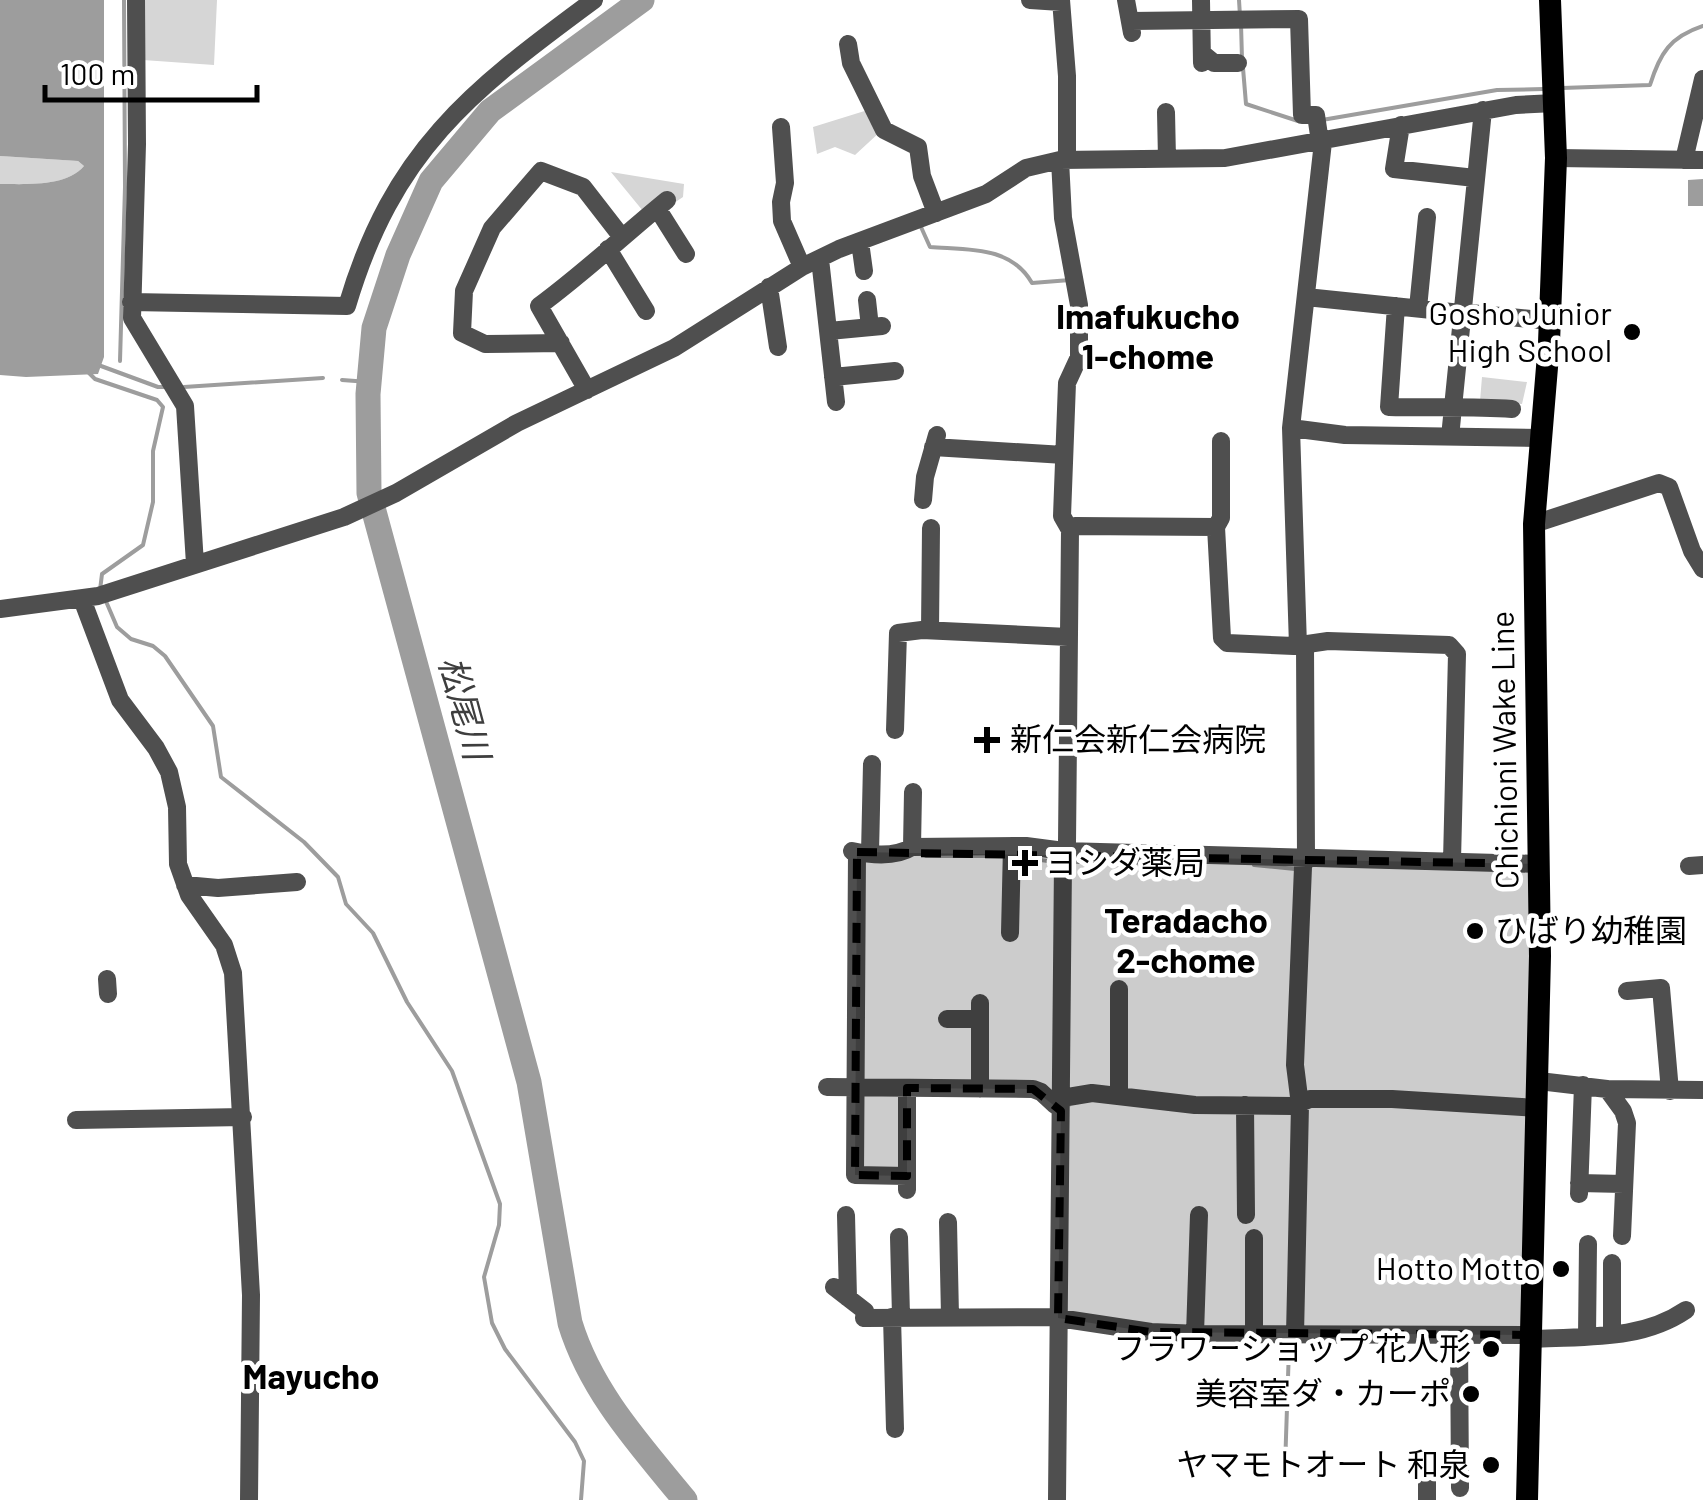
<svg xmlns="http://www.w3.org/2000/svg" width="1703" height="1500" viewBox="0 0 1703 1500" font-family="Barlow,'Noto Sans JP',sans-serif">
  <style>
    .green { fill: #d6d6d6 }
    .water { fill: #9d9d9d }
    .lines { fill: none; stroke-linecap: round; stroke-linejoin: round }
    .stream { stroke: #9d9d9d; stroke-width: 4 }
    .river { stroke: #9d9d9d; stroke-width: 25 }
    .minor { stroke: #4f4f4f; stroke-width: 18 }
    .major { stroke: #000; stroke-width: 22 }
    .marked { fill: #000; fill-opacity: 0.2; stroke: #000; stroke-width: 8; stroke-dasharray: 20 12; stroke-linejoin: round }
    .poi-dot { fill: #000; stroke: #fff; stroke-width: 4 }
    .labels { text-anchor: middle; stroke-width: 9; stroke-linejoin: round; paint-order: stroke }
    .poi-label { font-size: 32px; fill: #000; stroke: #fff; text-anchor: end }
    .street-label { font-size: 32px; fill: #000; stroke: #fff }
    .neighbourhood-label { font-size: 35px; font-weight: bold; fill: #000; stroke: #fff }
    .water-label { font-size: 35px; font-style: italic; fill: #3e3e3e; stroke: #fff }
  </style>
  <rect width="100%" height="100%" fill="#fff"/>
  <path class="green" d="M143,0H217L214,65L143,60Z
    M871,109L881,131L855,155L835,147L817,154L813,127Z
    M0,156L78,161L84,166C66,187 26,184 0,184Z
    M611,172L684,184L683,197L674,203L643,211Z
    M1482,377L1527,382L1522,404L1480,401Z"/>
  <path class="water" d="M0,0H104V357L98,374L26,377L0,375V184C26,184 66,187 84,166L78,161L0,156Z
    M1703,179V206H1688V180Z"/>
  <g class="lines">
    <path class="stream" d="M1239,0L1240,16
      M1241,24L1242,59
      M1243,68L1246,104L1298,121
      M1562,88L1650,85C1660,53 1670,37 1703,26
      M1322,120L1497,90L1544,89
      M921,227L930,247C969,250 1011,246 1032,283L1070,280
      M120,361L125,187L124,0
      M101,366L158,387H166
      M89,373L95,379L157,400L163,407L153,451V502L143,545L102,574L100,590
      M342,380L369,382
      M184,387L323,378
      M105,599L117,627L131,639L153,646L165,656L213,726L221,777L304,842L338,877L346,904L373,933L407,1002L452,1071L500,1204L499,1225L484,1277L492,1323L505,1349L575,1442L584,1461L581,1500
      M926,856H1005
      M1019,857L1048,861L1055,870
      M1077,862L1185,863
      M1254,865L1295,869
      M1285,1467L1289,1348"/>
    <path class="river" d="M642,0L490,111L431,181L398,255L374,328L368,394L369,493L529,1082L570,1323C591,1392 640,1445 685,1500"/>
    <path class="minor" d="M136,0L137,144L132,318L185,406L195,564
      M1030,0L1061,2
      M1061,0L1067,76V160
      M1126,0L1132,33
      M1201,0L1202,63
      M1131,21L1299,19L1302,115H1316L1320,142
      M848,44L851,63L884,130L918,147L922,176L936,213
      M1203,54L1214,63H1238
      M1166,112L1167,159
      M1401,125L1394,169L1475,178
      M781,127L785,183L781,202L782,221L802,267
      M1556,158L1703,160
      M1684,160L1703,79
      M657,208L686,254
      M860,242L864,271
      M608,249L646,311
      M820,259L836,402
      M769,287L778,347
      M1306,297L1461,313
      M867,300L870,327
      M131,302L347,306C393,151 469,92 594,0
      M1396,306L1389,407C1431,408 1470,406 1512,409
      M1418,308L1427,217
      M1470,313L1550,321
      M829,331L882,326
      M561,343L485,344L462,333L464,291L492,228L541,171L583,187L621,236
      M833,377L895,371
      M587,390L539,306C584,273 624,235 667,200
      M1291,428L1345,435L1541,438
      M1450,437L1483,110
      M933,447L1064,455
      M923,500L925,477L937,435
      M1534,524L1659,483L1669,487L1692,551L1703,569
      M1216,527L1221,518V441
      M1070,530L1075,526L1216,527L1222,638L1227,643L1294,646L1328,641L1449,645L1457,654L1452,861
      M82,599L120,700L156,748L169,772L177,807L178,864L189,895L224,945L233,973L251,1295L249,1500
      M0,609L98,596L344,517L396,493L517,423L674,348L802,267L839,249L986,194L1026,168L1060,160L1225,158L1516,105L1555,103
      M930,630L931,528
      M1298,646L1291,428L1323,142
      M895,730L898,633L922,630L1068,637
      M912,847L913,792
      M852,851C871,855 895,858 912,847L1026,846L1064,851L1539,864
      M857,852L855,1175L907,1176
      M870,853L872,764
      M1689,866L1703,865
      M185,885L218,888L297,882
      M1010,933L1012,846
      M107,979L108,994
      M1627,991L1661,988L1670,1091
      M947,1019H980
      M1539,1081L1607,1089L1703,1090
      M827,1087L1033,1089L1041,1092L1055,1105L1068,1097L1092,1093L1195,1105L1293,1106L1310,1099H1392L1537,1108
      M907,1088V1190
      M980,1089V1003
      M1607,1089L1623,1111L1627,1123L1622,1236
      M1119,1096V989
      M1245,1105L1246,1215
      M76,1120L243,1117
      M1579,1183L1624,1184
      M1579,1194L1583,1085
      M846,1215L848,1298
      M948,1222L950,1316
      M899,1237L901,1316
      M1254,1238V1334
      M1612,1263V1334
      M834,1287L865,1311L864,1318L1052,1317L1151,1332L1200,1334L1531,1335L1537,1339C1589,1336 1642,1340 1686,1310
      M892,1317L895,1429
      M1195,1334L1199,1215
      M1295,1335L1300,1105L1295,1065L1303,867L1306,857L1305,644
      M1459,1336L1460,1488
      M1587,1336L1588,1244
      M1057,1500L1063,862L1067,843L1070,530L1062,516L1067,383L1079,357V305L1063,218L1060,160
      M1427,1500V1469"/>
    <path class="major" d="M1527,1500L1540,956L1534,524L1549,343L1556,158L1550,0"/>
  </g>
  <path class="marked" d="M857,852L1539,864L1531,1335L1151,1332L1058,1318L1061,1111L1033,1089L907,1088V1176L855,1175Z"/>
  <g class="poi-dot">
    <circle cx="1632" cy="332" r="10"/>
    <path d="M982 725h10v10h10v10h-10v10h-10v-10h-10v-10h10z"/>
    <path d="M1020 848h10v10h10v10h-10v10h-10v-10h-10v-10h10z"/>
    <circle cx="1475" cy="931" r="10"/>
    <circle cx="1561" cy="1269" r="10"/>
    <circle cx="1491" cy="1349" r="10"/>
    <circle cx="1471" cy="1394" r="10"/>
    <circle cx="1491" cy="1465" r="10"/>
  </g>
  <g class="labels">
    <g class="poi-label">
      <text x="1612" y="325">Gosho Junior<tspan x="1612" dy="37">High School</tspan></text>
      <text x="1010" y="751" text-anchor="start">新仁会新仁会病院</text>
      <text x="1045" y="874" text-anchor="start">ヨシダ薬局</text>
      <text x="1495" y="942" text-anchor="start">ひばり幼稚園</text>
      <text x="1541" y="1280">Hotto Motto</text>
      <text x="1471" y="1360">フラワーショップ 花人形</text>
      <text x="1451" y="1405">美容室ダ・カーポ</text>
      <text x="1471" y="1476">ヤマモトオート 和泉</text>
    </g>
    <g class="street-label">
      <text transform="translate(1505 750) rotate(-91)" y="11">Chichioni Wake Line</text>
    </g>
    <g class="neighbourhood-label">
      <text x="1148" y="329">Imafukucho<tspan x="1148" dy="40">1-chome</tspan></text>
      <text x="1186" y="933">Teradacho<tspan x="1186" dy="40">2-chome</tspan></text>
      <text x="311" y="1389">Mayucho</text>
    </g>
    <g class="water-label">
      <text transform="translate(464 708) rotate(75)" y="12">松尾川</text>
    </g>
  </g>
  <path d="M45 85v15h212v-15" fill="none" stroke="#000000" stroke-width="5"/>
  <text x="60" y="85" font-size="30" fill="#000000" stroke="#ffffff" stroke-width="8" paint-order="stroke">100 m</text>
</svg>
